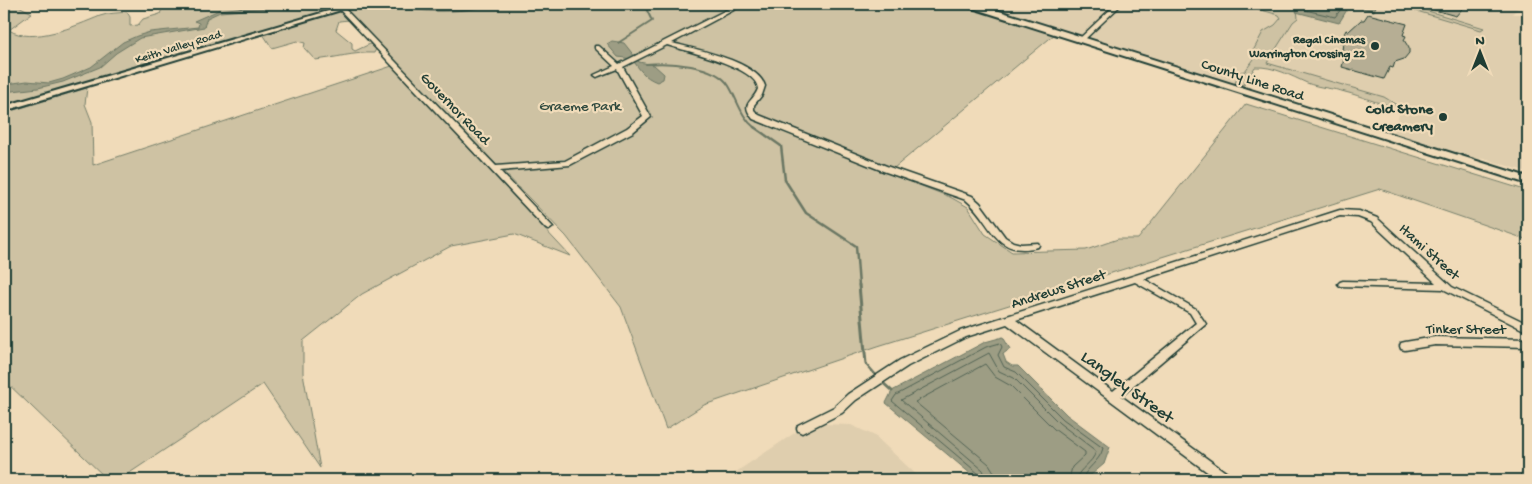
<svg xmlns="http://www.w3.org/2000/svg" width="1532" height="484" viewBox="0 0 1532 484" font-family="'Gochi Hand',sans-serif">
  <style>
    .built { fill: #dfceae }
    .green { fill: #cec2a3; stroke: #76806c }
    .water { fill: #9d9d84; stroke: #6b7764 }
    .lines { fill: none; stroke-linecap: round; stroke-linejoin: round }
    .shore { stroke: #516354; stroke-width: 1 }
    .stream-far2 { stroke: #6b7764; stroke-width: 2 }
    .stream-far1 { stroke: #6b7764; stroke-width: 2.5 }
    .stream { stroke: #6b7764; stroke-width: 3 }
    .building { fill: #b6ae94; stroke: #1f3d34 }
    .minor-casing { stroke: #1f3d34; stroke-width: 3 }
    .tertiary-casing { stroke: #1f3d34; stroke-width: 4 }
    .primary-casing { stroke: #1f3d34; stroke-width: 4 }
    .minor { fill: #f0dbb9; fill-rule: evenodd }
    .tertiary { fill: #f0dbb9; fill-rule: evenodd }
    .primary { fill: #f0dbb9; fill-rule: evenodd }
    .poi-dot { fill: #1f3d34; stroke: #f0dbb9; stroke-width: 2 }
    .labels { text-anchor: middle; stroke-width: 4.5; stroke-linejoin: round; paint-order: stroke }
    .far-poi-label { font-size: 12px; font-weight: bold; fill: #1f3d34; stroke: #f0dbb9; text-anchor: end }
    .far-street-label { font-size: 12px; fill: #1f3d34; stroke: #f0dbb9 }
    .street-label { font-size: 15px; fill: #1f3d34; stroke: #f0dbb9 }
    .park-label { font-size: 15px; fill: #304a3f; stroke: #f0dbb9 }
    .poi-label { font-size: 15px; font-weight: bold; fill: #1f3d34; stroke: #f0dbb9; text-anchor: end }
    .near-street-label { font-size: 18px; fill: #1f3d34; stroke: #f0dbb9 }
  </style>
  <rect width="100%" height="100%" fill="#f0dbb9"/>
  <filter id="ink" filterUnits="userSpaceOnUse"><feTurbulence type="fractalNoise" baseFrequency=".02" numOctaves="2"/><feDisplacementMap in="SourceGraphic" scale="10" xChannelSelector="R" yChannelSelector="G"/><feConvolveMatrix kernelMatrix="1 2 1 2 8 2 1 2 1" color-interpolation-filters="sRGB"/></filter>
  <g filter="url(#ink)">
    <path class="built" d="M988,4H1296L1293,9L1334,19L1345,4H1522L1512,14H1528V172L1485,159L1467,158L1392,135L1403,104L1259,62L1242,88L984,7Z
      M822,424L851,425L875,436L922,480H724L802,428Z"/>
    <path class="green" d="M4,4H15L32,13L9,30C32,45 76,26 100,16C108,13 118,13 127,12L130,17V26L138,25L143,19L160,14L164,4H358L4,110Z
      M365,4H962L1055,34L888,173L950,197L968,207L985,234L1012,252L1086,250L1118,239H1138L1246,104L1528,191V240L1380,189L878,346L704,405L666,429L621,307L566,236L345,9Z
      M1263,4H1300L1297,10L1298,18L1293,22L1267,63L1384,97L1397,105L1394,106C1377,104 1362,96 1345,92C1333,88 1319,88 1307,83C1291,76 1274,66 1255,67L1244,85L1235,83L1240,72L1245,71L1257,55L1253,51L1263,32L1275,25L1281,18L1279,15L1258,9Z
      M1393,4H1405L1484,28L1481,30Z
      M341,11L349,20L339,21L336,30L352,43V49L355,51L370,44L376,49L374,53C354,52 335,58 315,60L304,48L305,43L297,41L272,48L263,34Z
      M392,66L570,256L514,234L451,246L362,294L303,341V373L320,468L263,384L119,480H108L4,380V113L87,88L85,104L92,122L93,165Z"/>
    <path class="water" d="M273,4H315L220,12L207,18L204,27L140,38L116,53L100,67L63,82L38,88L4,92V85L7,84L27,81L49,83L63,79L91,67L123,42L137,36L150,32L198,27L199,23L194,21L219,10Z
      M379,4L429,7L493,4C463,15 410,12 379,4Z
      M1300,4H1377L1374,11L1358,7L1348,8L1339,23L1296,12Z
      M612,41L624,43L639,62L654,65L664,74L663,79L657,82C644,77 640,70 632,59L618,57L607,44Z
      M1003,337L1010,349L1003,354L1006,362L1012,366H1018L1067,415L1110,447L1104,464L1085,480H978L886,403L892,391L985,342Z"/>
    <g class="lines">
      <path class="shore" d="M1304,4L1305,10L1335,17L1345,4
        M981,480L979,474L892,401L896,395L986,347L1000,343L1002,347L998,355L1004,367L1016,372L1063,419L1103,448C1100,462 1086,467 1082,480
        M987,480L983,470L901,400L989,353L999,371L1014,378L1059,423L1096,451C1093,464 1079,467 1076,480
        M995,480L994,472L989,464L915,402L985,364L995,377L1011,386L1054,429L1085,452V455L1072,467L1069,480"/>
      <path class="stream-far2" d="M618,43L652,21L644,4
        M646,64C668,62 716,64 729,86C738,101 741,117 755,128"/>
      <path class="stream-far1" d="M754,127L781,146L785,180L806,213L856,246L859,286"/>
      <path class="stream" d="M859,285L866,364L878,378
        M882,382L892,391"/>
    </g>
    <path class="building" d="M1420,4H1466L1456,16L1420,6Z
      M1368,14L1407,24L1403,35L1406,36L1404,40L1409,48V53L1404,59L1395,62L1393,68L1390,67L1384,79L1342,67L1344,59L1341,58L1343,43L1340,42L1346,30L1349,31L1361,20H1364Z"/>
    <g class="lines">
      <g class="minor-casing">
        <path id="minor" d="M738,4H745L672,43C695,49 757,61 765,86L762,95L754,105V110L759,115L889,167L972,196L980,203L1005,237L1013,242L1021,244L1038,243L1039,245L1038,247C993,258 993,222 966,200L883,171L753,119C740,102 752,104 758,89C758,67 686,51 667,45L623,67L651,117L633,132L570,165L500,171L553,227L549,230L546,229L339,9L344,8L496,166L565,161L627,128L643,116L617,69L599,76L597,77L594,75L614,66L595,48V46H599L619,64Z
          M1116,4H1122L1083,41H1079V39Z
          M1340,210L1359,211L1377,218L1452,287L1528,324V332L1443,289L1340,286L1338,284L1340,282L1343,281L1436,283L1371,222L1358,217L1340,216L1144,279L1196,309L1206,324L1121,396L1231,476L1233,480H1218L1007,324L966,337L908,366L856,400L842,413L802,433L798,431L797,428L798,425L834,407L848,394L900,360L960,331ZM1135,282L1190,313L1196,323L1113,391L1016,320Z
          M1435,337L1528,339V347L1435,345L1405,350L1401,349L1400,346L1401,343L1405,342Z
          M1528,471V480H1519L1524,472Z"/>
      </g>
      <g class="tertiary-casing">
        <path id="tertiary" d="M352,4H361L4,111V106Z"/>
      </g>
      <g class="primary-casing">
        <path id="primary" d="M965,4H977L1528,177V184L966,6Z"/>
      </g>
      <use href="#minor" class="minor"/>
      <use href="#tertiary" class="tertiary"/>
      <use href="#primary" class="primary"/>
    </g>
  </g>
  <g class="poi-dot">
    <circle cx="1375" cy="46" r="5"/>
    <circle cx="1443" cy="117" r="5"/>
  </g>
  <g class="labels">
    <g class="far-poi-label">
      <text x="1365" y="43">Regal Cinemas<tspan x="1365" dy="14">Warrington Crossing 22</tspan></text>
    </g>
    <g class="far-street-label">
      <text transform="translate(178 46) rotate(-17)" y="4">Keith Valley Road</text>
    </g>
    <g class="street-label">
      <text transform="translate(1253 79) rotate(18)" y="5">County Line Road</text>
      <text transform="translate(456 108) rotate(46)" y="5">Governor Road</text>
      <text transform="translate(1430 251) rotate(42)" y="5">Itami Street</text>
      <text transform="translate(1058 288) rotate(-18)" y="5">Andrews Street</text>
      <text x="1466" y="333">Tinker Street</text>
    </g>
    <g class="park-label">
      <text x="580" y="110">Graeme Park</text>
    </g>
    <g class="poi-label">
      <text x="1433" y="113">Cold Stone<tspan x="1433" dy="17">Creamery</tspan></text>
    </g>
    <g class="near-street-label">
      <text transform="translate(1128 386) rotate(36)" y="6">Langley Street</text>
    </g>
  </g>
  <rect width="1532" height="484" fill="none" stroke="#f0dbb9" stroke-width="20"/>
  <rect x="10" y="10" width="1512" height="464" fill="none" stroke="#1f3d34" stroke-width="2" filter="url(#ink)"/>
  <g transform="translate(1480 52)" stroke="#f0dbb9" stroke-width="4" paint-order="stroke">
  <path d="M0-4L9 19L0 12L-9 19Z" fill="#1f3d34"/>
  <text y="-8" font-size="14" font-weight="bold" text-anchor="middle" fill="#1f3d34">N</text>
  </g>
</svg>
